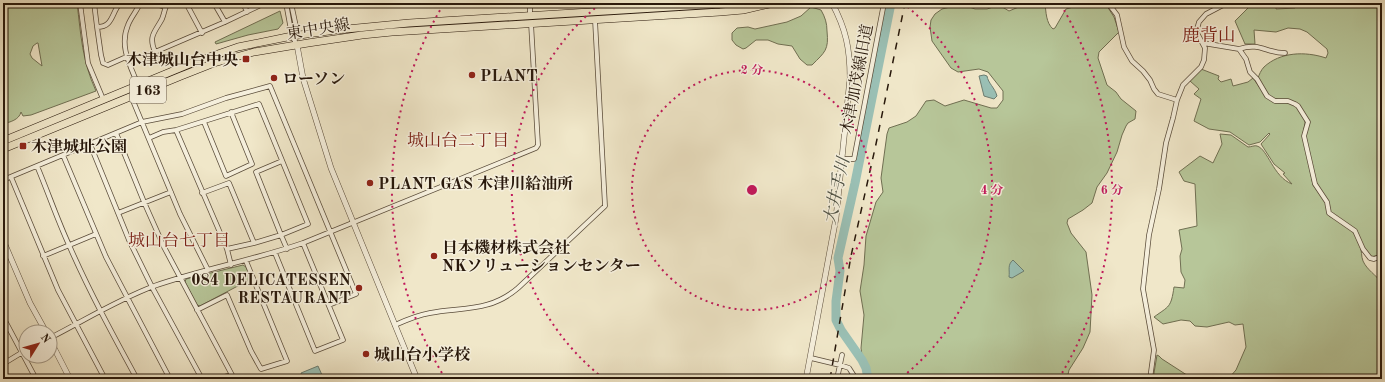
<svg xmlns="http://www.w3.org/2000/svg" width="1385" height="382" viewBox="0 0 1385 382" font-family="'Old Standard TT','Noto Serif JP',serif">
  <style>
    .green { fill: #b7c699; stroke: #706f52; fill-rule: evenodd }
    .water { fill: #9ac0b5; stroke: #6c7d71 }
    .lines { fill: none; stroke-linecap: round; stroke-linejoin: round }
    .river { stroke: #9ac0b5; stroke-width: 9 }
    .minor-casing { stroke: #5a4c3a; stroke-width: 5.5 }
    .tertiary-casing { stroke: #5a4c3a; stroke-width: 6 }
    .trunk-casing { stroke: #28180b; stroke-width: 8 }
    .minor { stroke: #f5efdc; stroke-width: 4 }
    .tertiary { stroke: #f5efdc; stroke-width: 5 }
    .trunk { stroke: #f0e7c9; stroke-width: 7 }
    .rail { stroke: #28180b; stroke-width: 1.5; stroke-dasharray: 7 7; stroke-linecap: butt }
    .ring { fill: none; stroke: #c2185b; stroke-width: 2; stroke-dasharray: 2 4 }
    .poi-dot { fill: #8f2418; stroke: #f5efdc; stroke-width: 1.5 }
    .labels { text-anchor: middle; stroke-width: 3; stroke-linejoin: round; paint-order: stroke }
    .shield { fill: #f5efdc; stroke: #66584a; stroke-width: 1 }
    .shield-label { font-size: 15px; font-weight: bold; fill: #28180b }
    .street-label { font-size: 16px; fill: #28180b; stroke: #f5efdc }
    .poi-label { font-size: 16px; font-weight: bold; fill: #28180b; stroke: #f5efdc; text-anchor: start }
    .neighbourhood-label { font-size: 17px; fill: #7a1f14; stroke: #f5efdc }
    .water-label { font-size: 17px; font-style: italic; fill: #505346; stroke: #f5efdc }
    .quarter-label { font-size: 18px; fill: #7a1f14; stroke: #f5efdc }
    .centre { fill: #c2185b; stroke: #f5efdc; stroke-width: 2 }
    .ring-label { font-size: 12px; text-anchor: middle; font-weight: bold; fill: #c2185b; stroke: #f5efdc; stroke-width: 3; stroke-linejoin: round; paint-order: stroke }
  </style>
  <rect width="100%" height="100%" fill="#f0e7c9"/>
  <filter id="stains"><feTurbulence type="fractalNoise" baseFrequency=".005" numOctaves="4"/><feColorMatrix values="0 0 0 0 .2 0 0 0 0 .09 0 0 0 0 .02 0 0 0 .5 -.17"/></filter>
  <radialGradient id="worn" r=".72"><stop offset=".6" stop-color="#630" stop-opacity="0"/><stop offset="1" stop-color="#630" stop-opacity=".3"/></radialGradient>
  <path class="green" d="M3,3L30,5V3H77C81,35 82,61 96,91L31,115L23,116L21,112C19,120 10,122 3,124ZM37,43H38L42,66L32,58L30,54L33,46Z
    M1022,3H1045C1046,12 1046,23 1053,29L1055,28L1066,9L1088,3H1105L1114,17L1119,32L1099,52L1098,58L1107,85L1116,92L1121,99L1136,111L1135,119L1128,123L1126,126L1122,135L1117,152L1107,173L1097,187L1092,203L1083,210L1068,219L1067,223L1071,233L1086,252L1092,295L1090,332L1083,348L1069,370L1067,379H865L861,348L864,315L860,291L864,265L866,236L876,202L883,192L881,178L887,134L889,128L907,122L916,116L926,101L934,100L945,106L964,100L991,108H997L1003,100V91L988,72L979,69L958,72L951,68L932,41L930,27L931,20L935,14L942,9L954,6L964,5L975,9H987L999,5L1009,11L1021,6Z
    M1253,3H1276V9L1295,8L1296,3H1382V254L1371,257L1364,248L1356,230L1351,226L1332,215L1316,183L1305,136L1309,123L1299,106L1270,97L1258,78C1259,75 1261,70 1264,67C1280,52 1305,51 1326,58L1328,53L1327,49L1307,32L1300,29L1288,28L1276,32L1254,30L1255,44H1245L1235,21Z
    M811,7L821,10C825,17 827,23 827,31C829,50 825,52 812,65H807L800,59L792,46L778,44L768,40H756L746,48L743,49L736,45L732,40V33L737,28L748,27L755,29L787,22L801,16Z
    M280,11L283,23L278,29L248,35L216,44L215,42Z
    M1201,69L1219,76L1218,79L1221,82L1231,79L1233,86L1248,82L1253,78L1268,99L1274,101L1290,103L1297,107L1305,119V123L1303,134L1313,185L1326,203L1329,216C1346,225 1353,227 1360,246C1362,251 1361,256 1363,261C1367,270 1376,275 1382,283V379H1228L1236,370L1246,347L1243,324L1235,325L1229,322L1207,327L1195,326L1190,321L1181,320L1163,324L1154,317C1169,306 1171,308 1174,287L1184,288L1185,280L1181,272L1180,256L1182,249L1179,230L1197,226L1195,184L1184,181L1179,172L1200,156L1213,163L1222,144L1220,134L1231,135L1248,147C1251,147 1255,145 1257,146C1268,149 1273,177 1292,184L1283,174L1285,173L1274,164L1261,144L1270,134L1269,133L1260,142L1249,145L1230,132L1209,129L1194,121L1201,99L1194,94L1199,89L1190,81Z
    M243,265L246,267L251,279L200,306L197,305L185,282L186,279Z
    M1157,355L1159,356L1162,359L1193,379H1153Z"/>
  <path class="water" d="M984,75L987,76C988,83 995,88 997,96L994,99L984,96L979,76Z
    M1013,260L1024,271L1012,278L1009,277C1010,270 1007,265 1013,260Z
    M318,366L322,375L313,379H303L301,373Z"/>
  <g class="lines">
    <path class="river" d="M868,379L866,368L862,360L841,330L836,320V301L840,271L838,258L855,183L891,3"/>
    <g class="minor-casing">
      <path id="minor" d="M80,3L88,63L103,99
        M94,3L97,27C113,27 111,14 120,3
        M152,3L166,7
        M167,3C165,8 164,14 162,19C155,32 148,36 155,52L225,22L265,3
        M186,3L202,33
        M214,3L225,22
        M243,3L247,12
        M286,3L292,36L297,45
        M291,3L298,36
        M530,3V16
        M1108,3L1117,15L1124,47L1132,61L1143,71L1150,80L1154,89L1158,94L1177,100
        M97,27L101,55L103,63L108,65L126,57
        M1203,43L1239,49L1246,59L1250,72L1257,79L1267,96L1275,101H1288L1295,104L1298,106L1308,122L1304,136L1315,184L1327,202L1329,213L1355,231L1363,249L1370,258L1374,259L1382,256
        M1239,49C1260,42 1266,53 1285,53
        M138,85C130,65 119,46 128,25C131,17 137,11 140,3
        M131,96L180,214L208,270
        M204,122L226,176L252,164L231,112
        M116,133L144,202L164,247L232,375L216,379
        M149,138L163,132L176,130
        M90,144L129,240L152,287L202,379
        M63,155L106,257L170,379
        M842,159H854L884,3
        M37,166C48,192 57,219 69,245C89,291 113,335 137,379
        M11,177L58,290L105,379
        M3,180L142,122L182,114L226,98L270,86L356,294L329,305
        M202,193L229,183L254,243L227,249
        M118,213L171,192
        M254,243L281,235L256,172L282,161
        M275,253L315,351L343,340L303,243
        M43,256L96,234
        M231,265L227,249L176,130L259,104L308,224L281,235L287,249
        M197,310L227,295L251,351L261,369L287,361L246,261
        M3,317L36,379
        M395,325C406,320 418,315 430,313C463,307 490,312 518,288L605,206L595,20
        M50,338C85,320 117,300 154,286C203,269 254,260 303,243L536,148L538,145L531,23
        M811,358L840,365L849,368L856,379
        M3,364L26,350
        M3,378L4,379
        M837,379L842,355
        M1150,379L1154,350L1143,289L1149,235L1159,189L1166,143L1173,118L1177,100L1183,85L1201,67L1204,60L1205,48L1197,33V29L1199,22L1206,14L1227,3"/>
    </g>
    <g class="tertiary-casing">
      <path id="tertiary" d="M297,45L303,78L331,168L417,379
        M3,240L30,303L46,332
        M50,340L70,379
        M806,379L836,218L850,78C850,49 846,29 832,3"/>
    </g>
    <g class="trunk-casing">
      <path id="trunk" d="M3,141L192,63L238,47L292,36L336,30L409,23L737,3
        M3,149L181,76L214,63L254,52L308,43L362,35L392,32L720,12L743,10L774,3"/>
    </g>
    <use href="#minor" class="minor"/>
    <use href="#tertiary" class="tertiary"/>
    <use href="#trunk" class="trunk"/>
    <path class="rail" d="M830,379L851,256L876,144L905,3"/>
  </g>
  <g class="ring">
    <circle cx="752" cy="190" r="120"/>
    <path d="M603 378A240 240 0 0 1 601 3M903 3A240 240 0 0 1 901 378"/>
    <path d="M445 378A360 360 0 0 1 443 5M1061 5A360 360 0 0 1 1059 378"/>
  </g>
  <g class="poi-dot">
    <rect x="242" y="55" width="8" height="8" rx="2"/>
    <circle cx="472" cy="75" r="4"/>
    <circle cx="274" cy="78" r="4"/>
    <rect x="19" y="142" width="8" height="8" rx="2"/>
    <circle cx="370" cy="183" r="4"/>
    <circle cx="434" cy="256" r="4"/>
    <circle cx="359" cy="288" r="4"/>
    <circle cx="366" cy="354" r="4"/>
  </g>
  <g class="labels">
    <rect class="shield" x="130" y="77" width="36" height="26" rx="3"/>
    <g class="shield-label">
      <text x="148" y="95">163</text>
    </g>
    <g class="street-label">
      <text transform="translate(318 28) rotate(-9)" y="6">東中央線</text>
      <text transform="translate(856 79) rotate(-79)" y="6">木津加茂線旧道</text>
    </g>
    <g class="poi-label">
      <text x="238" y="65" text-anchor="end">木津城山台中央</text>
      <text x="480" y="81">PLANT</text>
      <text x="282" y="84">ローソン</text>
      <text x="31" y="152">木津城址公園</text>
      <text x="378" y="189">PLANT GAS 木津川給油所</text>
      <text x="442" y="253">日本機材株式会社<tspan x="442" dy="18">NKソリューションセンター</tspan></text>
      <text x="351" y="285" text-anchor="end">084 DELICATESSEN<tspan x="351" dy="18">RESTAURANT</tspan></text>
      <text x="374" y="360">城山台小学校</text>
    </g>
    <g class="neighbourhood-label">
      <text x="458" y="146">城山台二丁目</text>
      <text x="179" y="246">城山台七丁目</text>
    </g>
    <g class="water-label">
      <text transform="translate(836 191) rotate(-78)" y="6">大井手川</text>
    </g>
    <g class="quarter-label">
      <text x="1209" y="41">鹿背山</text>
    </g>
  </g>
  <circle cx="752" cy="190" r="6" class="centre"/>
  <g class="ring-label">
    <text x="752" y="74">2 分</text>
    <text x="992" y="194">4 分</text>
    <text x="1112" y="194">6 分</text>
  </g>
  <rect width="1385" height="382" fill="none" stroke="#f0e7c9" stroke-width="16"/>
  <rect x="4" y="4" width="1377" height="374" fill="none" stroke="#28180b" stroke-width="2"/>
  <rect x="8" y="8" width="1369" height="366" fill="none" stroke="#28180b"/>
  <g transform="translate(38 344) rotate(53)"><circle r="19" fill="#f5efdc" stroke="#a39988"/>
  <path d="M0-3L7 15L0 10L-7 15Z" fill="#8f2418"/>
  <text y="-6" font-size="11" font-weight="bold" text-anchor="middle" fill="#28180b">N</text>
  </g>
  <rect width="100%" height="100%" filter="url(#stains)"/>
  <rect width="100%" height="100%" fill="url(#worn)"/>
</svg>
